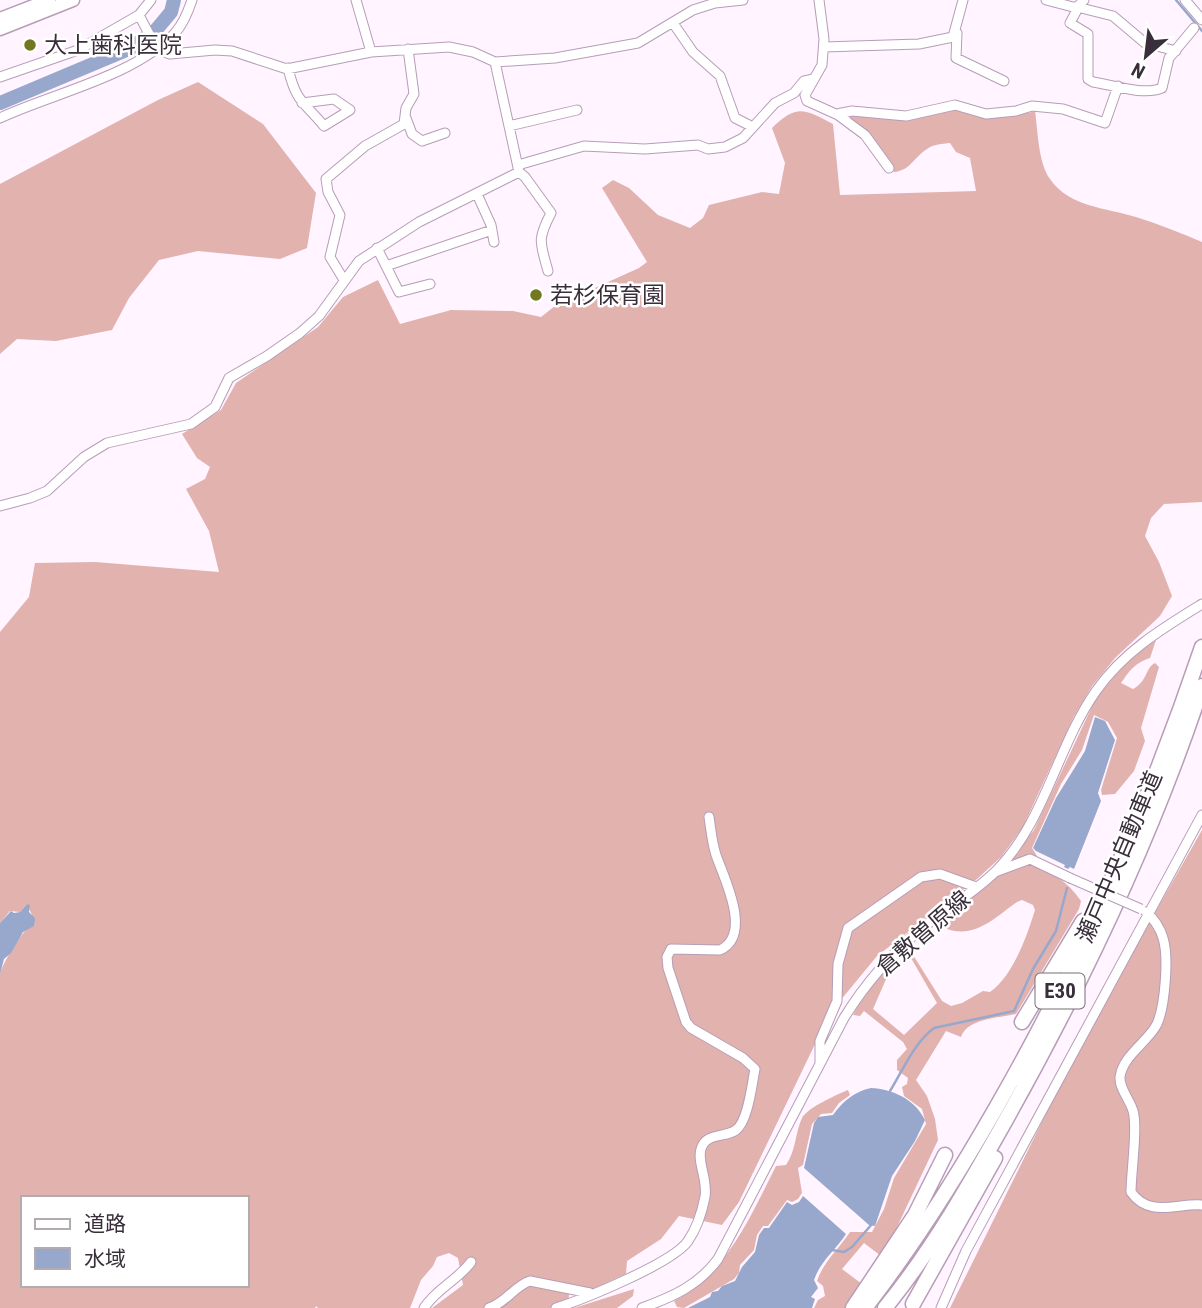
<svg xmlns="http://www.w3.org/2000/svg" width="1202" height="1308" viewBox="0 0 1202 1308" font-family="'Roboto Condensed','Noto Sans JP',sans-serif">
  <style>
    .forest { fill: #e2b2ae; fill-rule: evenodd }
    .water { fill: #98a7cc }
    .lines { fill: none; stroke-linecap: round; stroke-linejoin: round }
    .stream { stroke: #98a7cc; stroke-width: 2.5 }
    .river { stroke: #98a7cc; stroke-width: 14 }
    .minor-casing { stroke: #b79db7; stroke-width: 11 }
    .major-casing { stroke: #b79db7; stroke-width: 15 }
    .highway-casing { stroke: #b79db7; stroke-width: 17 }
    .minor { stroke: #fff; stroke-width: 9 }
    .major { stroke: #fff; stroke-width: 12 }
    .highway { stroke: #fff; stroke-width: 14 }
    .minor-bridge-casing { stroke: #b79db7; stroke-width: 11; stroke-linecap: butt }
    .minor-bridge { stroke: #fff; stroke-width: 9 }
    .poi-dot { fill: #737820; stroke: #fff; stroke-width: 2.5 }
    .labels { text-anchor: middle; stroke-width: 5; stroke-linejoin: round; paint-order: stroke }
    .shield { fill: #fff; stroke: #746d75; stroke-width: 2 }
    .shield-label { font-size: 21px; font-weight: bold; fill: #392f3a }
    .poi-label { font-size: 23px; fill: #392f3a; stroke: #fff; text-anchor: start }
    .street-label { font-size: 23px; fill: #392f3a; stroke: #fff }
  </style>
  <rect width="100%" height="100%" fill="#fff4ff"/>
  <path class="forest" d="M198,82L263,124L316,193L307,248L280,259L198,251L159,260L129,298L112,330L56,341L17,339L0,354V184L158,100Z
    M953,109C984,118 1004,120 1035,111C1038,131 1038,162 1050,179C1069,207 1107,208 1136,217C1158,224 1181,233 1202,242V502L1164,504L1151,518L1145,536L1159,562L1172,596L1160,616L1115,658L1092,686L1074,716L1023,827L1001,857L977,879L877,956L830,1013L739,1202L722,1225L679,1216L661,1239L627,1261L626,1274L593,1289L579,1286L569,1294L568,1308H432L463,1285L458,1258L449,1253L437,1257L433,1266L421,1280L410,1308H318L316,1306L315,1308H0V974C2,964 21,933 29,927L32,915L27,904L20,912L10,911L0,923V632L29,597L35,563L95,562L219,572L209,531L186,489L205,479L210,467L197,458L182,434L221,410L236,383L318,327L343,297L378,280L400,324L451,310L513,311L541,317L555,306L639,268L647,262L602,188L613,180L629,188L658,215L690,228L703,218L709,205L762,192L779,194L785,163L772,128C797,104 804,109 833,124L840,195L976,191L970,158L956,152L950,143C942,144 934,144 927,149C915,156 910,171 894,172L884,155L849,118L852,115ZM23,1198H247V1285H23Z
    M1156,640L1150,658C1136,662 1129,671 1121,683L1133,689C1148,681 1145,668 1155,663L1159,667L1141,728L1145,741L1134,771L1115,794L1102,795L1101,790L1117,738L1108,722L1094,715L1082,750L1061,784L1032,848L1037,856L1024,857L1011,861L1010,858L1034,830L1097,696L1131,657Z
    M1202,830V1308H950L1084,1037Z
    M1032,863C1052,872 1068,882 1081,901L1079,909L1016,1014C999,1018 968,1018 961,1037L946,1031L916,1080L927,1096L935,1119L938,1140L890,1242L881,1256L864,1243L842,1269L862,1284L845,1308H814L818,1300L825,1296L823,1286L817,1281C824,1261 838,1250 850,1232H872L884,1209L894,1178L926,1124L922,1109L904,1096L902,1087L907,1084L908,1078L897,1070V1060L907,1049L903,1042L864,1011L860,1016L853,1015L861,1000L886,967L887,977L873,1009L904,1035L937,1003L911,958L913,955L942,1001L951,1006L962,1003L983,991L990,992C1013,976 1027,936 1035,910L1033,905L1022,900L1017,902C993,919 973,941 942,927L941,918C967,899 999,866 1032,863Z
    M848,1090L850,1095L839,1103L832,1113L821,1114L812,1124L803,1165L798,1168L802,1193L798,1199L792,1202L787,1200L768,1226H763L757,1235L754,1250L740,1265L739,1273L734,1279L684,1308L677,1307L674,1301C727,1273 750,1217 776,1166L786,1165C796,1151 795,1133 802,1118C807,1108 836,1095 848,1090Z
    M634,1289L633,1296L617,1308H574Z"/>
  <path class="water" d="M1095,717L1105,721L1115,740L1098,793L1101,801L1074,869L1070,867L1068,869L1064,867L1065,865L1036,851L1033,848L1056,798L1085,751Z
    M27,904L30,905L29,912L35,918L34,926L23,932L11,953L4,959L0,974V923L11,911L14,913L20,912Z
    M871,1088C892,1089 915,1099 925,1120L915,1141L892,1176L875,1226L869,1225L804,1168L814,1123L818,1117L833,1115C842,1102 855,1091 871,1088Z
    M803,1196L846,1234C835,1251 821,1260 814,1280L818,1288L811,1297L815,1299L812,1308H688L710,1297L712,1292L718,1291L722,1286L735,1281L742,1267L755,1252L759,1235L764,1228H769L787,1202L792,1205L799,1202Z"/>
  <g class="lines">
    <path class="stream" d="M1176,0L1202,31
      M890,1091C903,1070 914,1043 934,1028L1014,1011L1033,969L1056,931L1067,888
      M832,1250L844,1252L852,1247L872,1224"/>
    <path class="river" d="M0,103L131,48L156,30L171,12L174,0"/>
    <g class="minor-casing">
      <path id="minor" d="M356,0L371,52
        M819,0L824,39L822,65L805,95L807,101L838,115L865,135L889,168
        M1046,0L1073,7H1077L1084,0
        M1185,0L1202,20
        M1077,7L1113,16L1145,43L1176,51
        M1078,8L1070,23L1088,34V79L1093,82C1113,85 1144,96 1162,88L1169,58L1194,28
        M139,15L157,49
        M673,23L693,52L720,76L735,118L753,127
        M957,33L956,58L1004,81
        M824,47L919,44L953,37L963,0
        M157,49L170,54L215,50L232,51L287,69L371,52L449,47L473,52L495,62L555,58L638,43L693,10L715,3L743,0
        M495,62L519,172L525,177L551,213C537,240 540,242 548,271
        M288,68C296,102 303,101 324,126L350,110L334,99L302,103
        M0,77L78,50L139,15L151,0
        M837,114L852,111L906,116L955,105L986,114L1016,111L1032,106L1063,109L1105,123L1118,86
        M0,118C53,93 133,77 175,33C183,24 188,12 192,0
        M406,118L412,134L422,141L445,133
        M509,126L577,110
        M518,165L584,146L645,149L698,145L708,149L725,147L743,138L775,103L794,93L804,81L814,79
        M477,194L491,225L494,242
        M377,248L399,292L430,284
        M386,266L492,230
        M344,280L330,257L340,215L328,192L326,179L365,146L404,124L406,108L414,94L408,49
        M0,506L30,498L47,491L84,457L107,443L191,424L215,407L229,378L267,356L300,333L319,316L359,261L419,222L519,172
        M995,872L1030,859L1070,878
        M1146,912C1153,918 1160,928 1163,938C1169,957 1165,1006 1157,1024C1148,1042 1123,1055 1120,1077C1119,1088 1130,1100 1133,1111C1138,1126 1131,1173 1131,1192C1149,1218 1177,1203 1202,1205
        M820,1063V1041L837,1001L838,964L848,928L921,877L940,874L976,887
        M424,1308C436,1289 458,1280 471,1262
        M489,1308C506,1303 514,1286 530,1281L590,1293
        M556,1308C584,1299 673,1263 688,1241C697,1228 702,1212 705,1197C708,1180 697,1162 701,1149C706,1132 725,1138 736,1130C748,1121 752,1084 755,1069L743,1058L691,1028L686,1022L668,968L667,957L671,949L720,950C753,935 724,878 716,855C712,843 711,830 709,817
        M642,1308C672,1297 698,1286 718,1259L844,1018C865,984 890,955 920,930C944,910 974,893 996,871C1046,820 1056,748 1096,691C1123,652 1163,628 1202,604
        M941,1308L966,1251L1202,815"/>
    </g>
    <g class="major-casing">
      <path id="major" d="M0,19L49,0
        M0,29L73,0"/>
    </g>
    <g class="highway-casing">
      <path id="highway" d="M1022,1022L1083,921
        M913,1304L995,1158
        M853,1308L915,1215L945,1155
        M865,1308C914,1245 956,1178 996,1108C1080,962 1148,807 1202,647
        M885,1308C933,1249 971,1182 1008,1116C1084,980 1153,835 1202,686"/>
    </g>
    <use href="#minor" class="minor"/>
    <use href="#major" class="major"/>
    <use href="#highway" class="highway"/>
    <g class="minor-bridge-casing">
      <path id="minor-bridge" d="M1070,878L1141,909"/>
    </g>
    <use href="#minor-bridge" class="minor-bridge"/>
  </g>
  <g class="poi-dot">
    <circle cx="30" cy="45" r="7"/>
    <circle cx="536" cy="295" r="7"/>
  </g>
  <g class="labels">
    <rect class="shield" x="1035.5" y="973.5" width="49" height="35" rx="5"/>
    <g class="shield-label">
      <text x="1060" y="998">E30</text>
    </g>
    <g class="poi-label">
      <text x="44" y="53">大上歯科医院</text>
      <text x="550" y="303">若杉保育園</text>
    </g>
    <g class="street-label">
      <text transform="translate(1119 857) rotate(-67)" y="8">瀬戸中央自動車道</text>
      <text transform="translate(923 933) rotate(-41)" y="8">倉敷曽原線</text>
    </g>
  </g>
  <rect x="21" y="1196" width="228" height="91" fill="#ffffff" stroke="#b0acb0" stroke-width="2"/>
  <rect x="35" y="1219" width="35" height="10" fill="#ffffff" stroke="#b0acb0" stroke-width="2"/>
  <text x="84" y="1231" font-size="21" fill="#392f3a">道路</text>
  <rect x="35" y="1248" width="35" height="21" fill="#98a7cc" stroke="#b0acb0" stroke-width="2"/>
  <text x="84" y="1266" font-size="21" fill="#392f3a">水域</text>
  <g transform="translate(1146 56) rotate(208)" stroke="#ffffff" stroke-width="5" paint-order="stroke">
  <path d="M0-5L12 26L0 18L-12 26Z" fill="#392f3a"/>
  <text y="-10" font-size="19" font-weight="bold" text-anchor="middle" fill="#392f3a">N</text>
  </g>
</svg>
